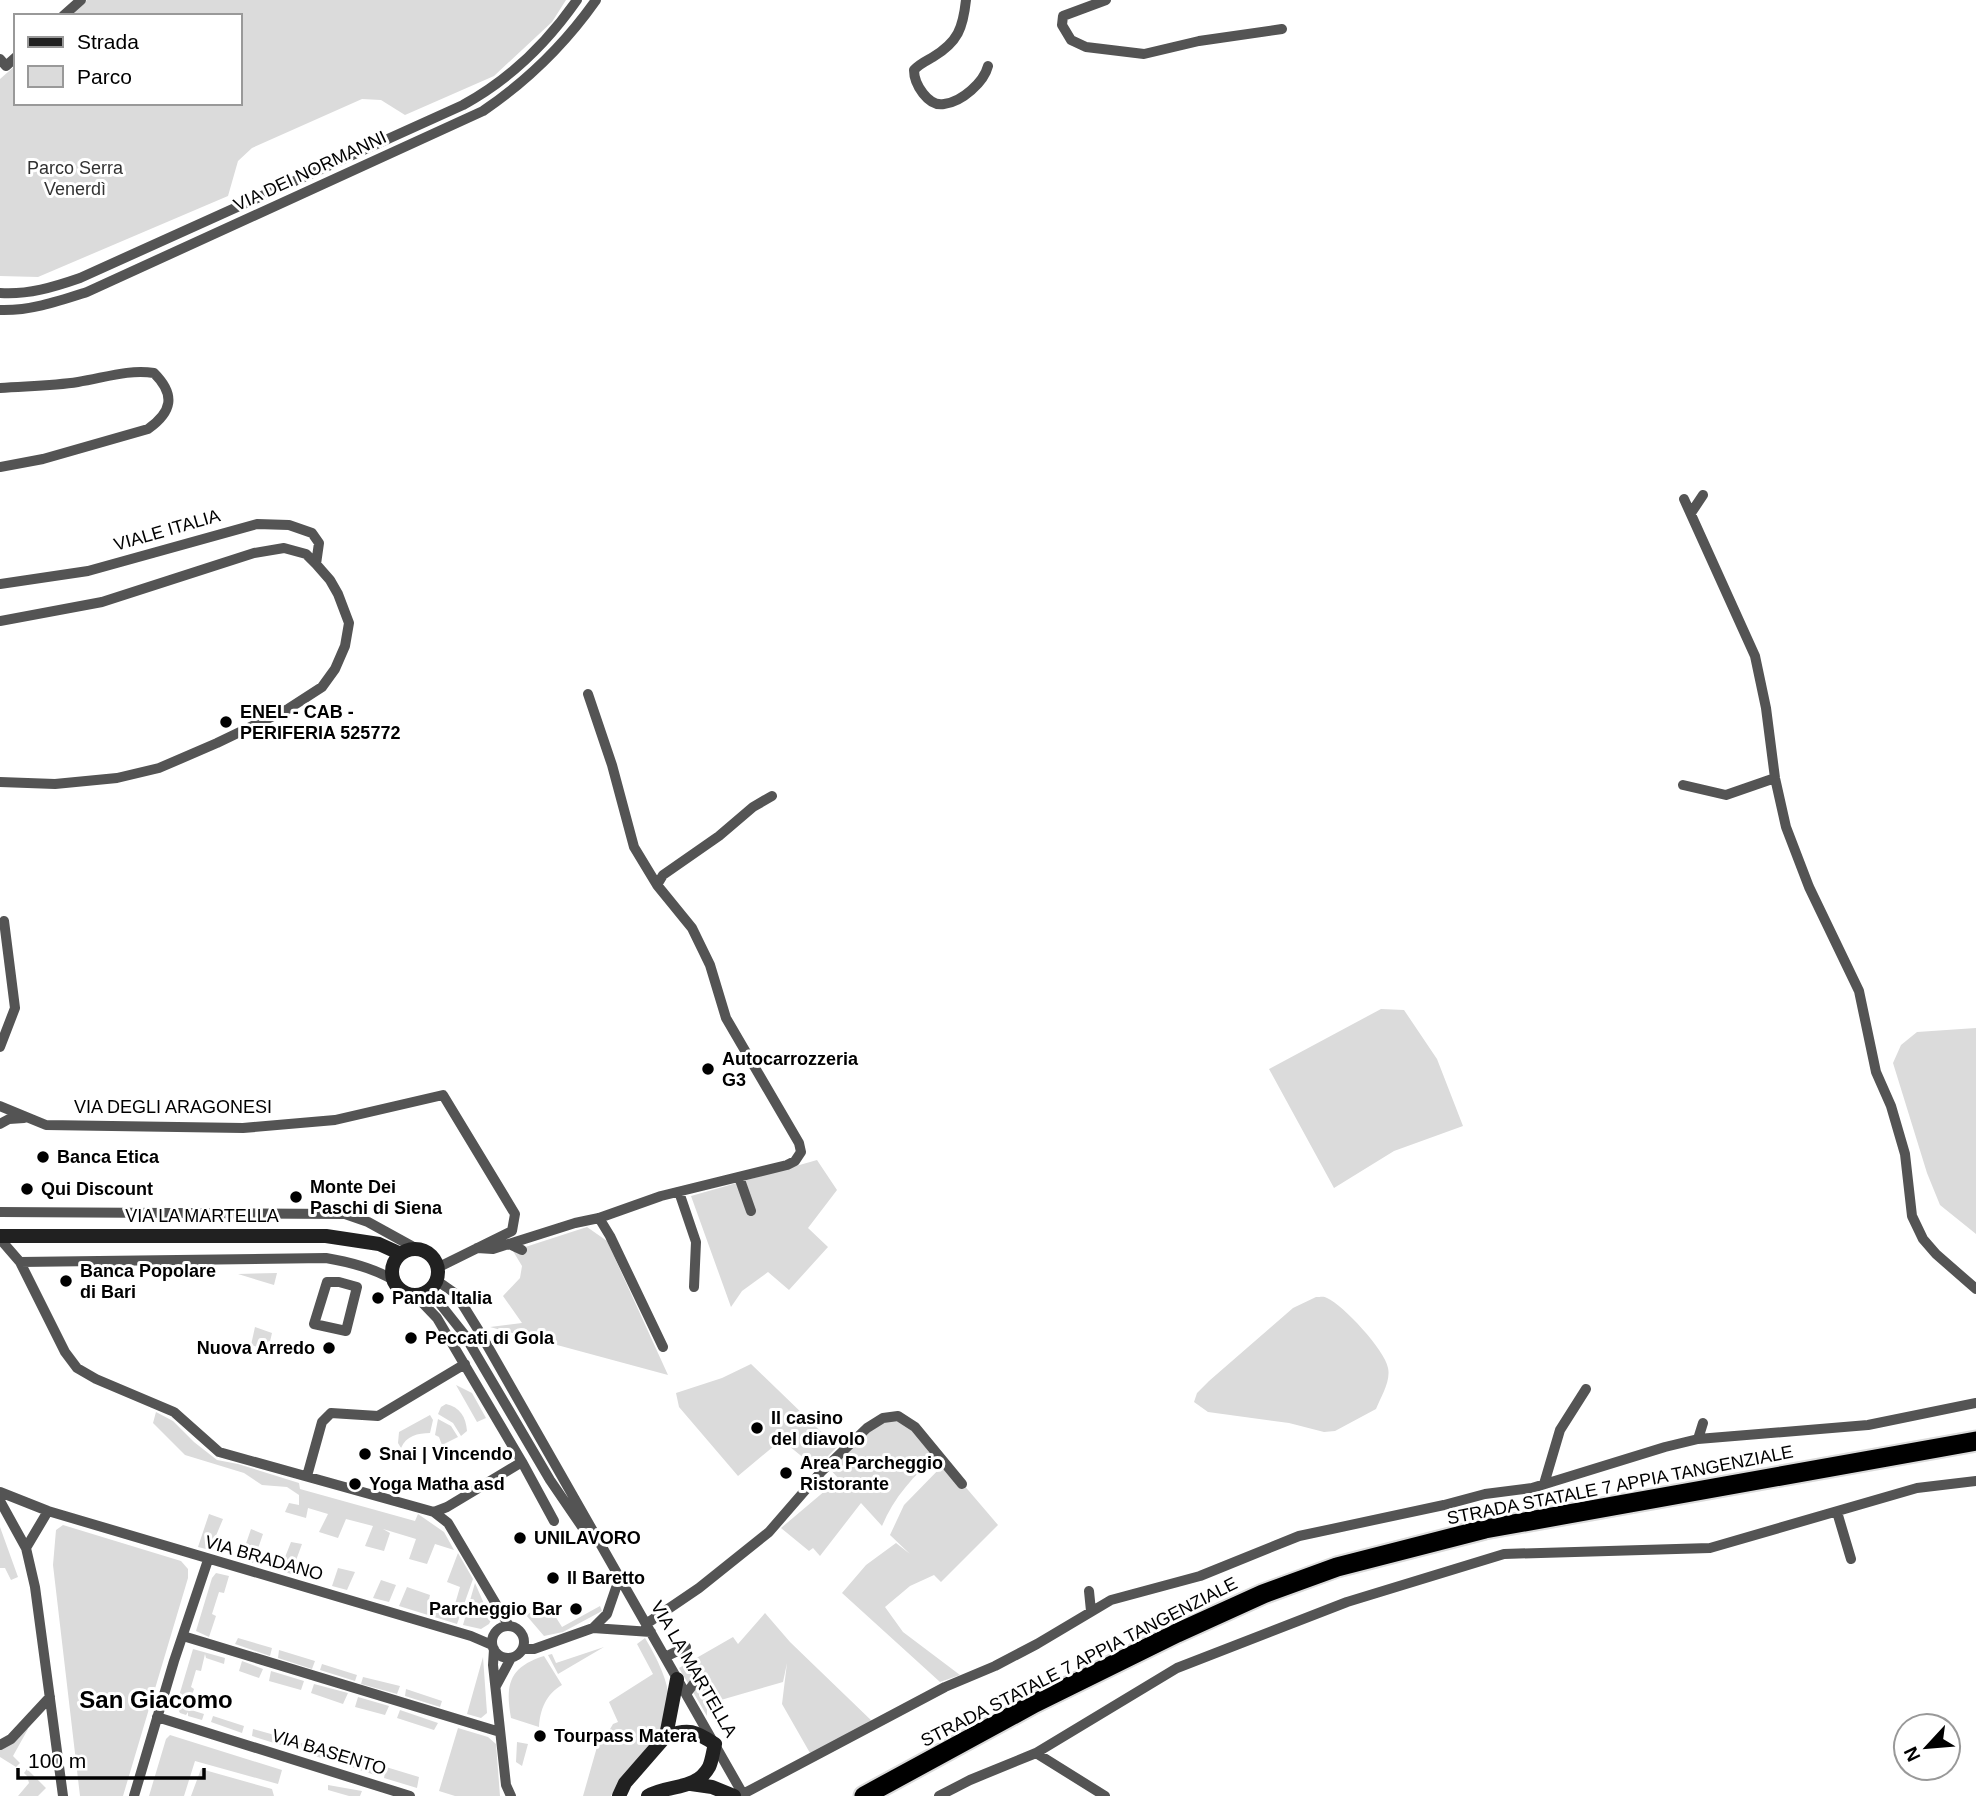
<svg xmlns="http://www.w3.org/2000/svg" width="1976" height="1796" viewBox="0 0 1976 1796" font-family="Arial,sans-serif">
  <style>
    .green { fill: #dbdbdb }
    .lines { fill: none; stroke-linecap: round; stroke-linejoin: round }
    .highway-casing { stroke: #dbdbdb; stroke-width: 23 }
    .street { stroke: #545454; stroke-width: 10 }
    .secondary { stroke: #212121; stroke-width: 14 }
    .highway { stroke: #000; stroke-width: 19 }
    .poi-dot { fill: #000; stroke: #fff; stroke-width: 2.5 }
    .labels { text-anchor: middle; stroke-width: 6; stroke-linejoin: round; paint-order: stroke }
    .park-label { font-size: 18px; fill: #323232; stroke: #fff }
    .street-label { font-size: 18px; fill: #000; stroke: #fff }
    .poi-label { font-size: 18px; font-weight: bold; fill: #000; stroke: #fff; text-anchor: start }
    .district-label { font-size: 24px; font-weight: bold; fill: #000; stroke: #fff }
  </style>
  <rect width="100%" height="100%" fill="#fff"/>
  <path class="green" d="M87,0H566L552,22L494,76L405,115L381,100L362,99L252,148L238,161L228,196L38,277L0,276V79L16,65V103H240V16H70Z
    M1381,1009L1404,1010L1437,1059L1463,1126L1394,1151L1334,1188L1269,1069Z
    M1976,1028V1234L1940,1205L1927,1173L1893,1063L1901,1045L1917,1032Z
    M817,1160L837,1190L808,1228L828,1247L789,1290L768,1272L742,1291L731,1307L691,1196Z
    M587,1227L607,1241L668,1375L490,1327L522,1323L503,1296L520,1278L522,1266L513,1251Z
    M277,1273L274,1285L238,1274Z
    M1316,1297C1321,1297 1324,1296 1327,1298C1343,1305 1385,1350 1388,1368C1391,1381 1381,1397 1376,1409L1335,1431L1324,1432L1289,1423L1208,1412L1194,1402L1197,1393L1209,1381L1293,1308Z
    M255,1327L272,1333L268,1350L251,1345Z
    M751,1364L837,1447L816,1468L789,1446H774L738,1476L679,1407L676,1393L722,1378Z
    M456,1385L472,1393L486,1418L477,1422Z
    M446,1404C460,1407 466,1417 467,1431L461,1436L453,1423L438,1414L441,1407Z
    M156,1412L173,1421L194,1442L217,1460L238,1464L299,1483L300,1489L415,1521L418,1514L444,1532L454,1550L435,1544L427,1564L409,1559L416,1539L383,1529L390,1533L384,1551L365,1546L373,1526L346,1519L338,1538L319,1532L328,1514L308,1508L306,1518L285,1512L289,1503L299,1505V1495L287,1487L262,1485L244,1473L185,1455L153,1423Z
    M430,1415L433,1420L430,1433C418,1433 406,1436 401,1448L398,1443L399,1432Z
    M898,1416L938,1455C914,1475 894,1497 882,1526L861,1503L820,1556L813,1548L809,1551L781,1528L839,1479L827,1466L876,1421Z
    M438,1419L451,1426L458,1437L442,1445L439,1437L435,1435Z
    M945,1463L998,1525L941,1582L934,1575L910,1586L885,1607L903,1632L960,1675L940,1682L842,1593L866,1565L896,1543L910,1554L890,1535L904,1505Z
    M209,1514L223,1519L210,1550L198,1547Z
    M63,1525L181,1561L188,1569V1578L123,1796H80L53,1565L56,1530Z
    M0,1527L18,1577L11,1580L5,1568H0Z
    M251,1529L263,1534L253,1563L241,1558Z
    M291,1542L302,1544L291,1574L280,1570Z
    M458,1553L473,1579L457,1624L399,1606L407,1587L430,1595L428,1604L453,1611L460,1587L447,1582Z
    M338,1568L355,1572L347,1590L332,1586Z
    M216,1573L229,1576L224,1593L219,1592L212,1614L216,1616L209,1637L196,1631L212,1578Z
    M381,1580L396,1585L389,1602L373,1598Z
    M475,1583L491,1620L489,1624L481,1629L463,1625Z
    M547,1603L562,1627L600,1606L602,1611L563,1632L544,1636L526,1615Z
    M765,1613L790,1642L875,1724L810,1753L782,1704L787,1663L783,1682L707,1704V1716L679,1668L733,1637L738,1644Z
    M238,1638L272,1648L270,1656L235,1644Z
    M645,1638C698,1727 652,1727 611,1796H583L599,1740L603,1741L613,1724L618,1722L609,1702L653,1674L637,1644Z
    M604,1647L558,1674L548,1655L552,1654L556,1663Z
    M193,1649L225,1658L224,1664L206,1658L205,1654L201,1671L196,1670L191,1687L194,1689L188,1709L204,1714L202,1720L188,1716V1712L186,1715L180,1713L176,1706Z
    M279,1650L315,1661L312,1669L278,1658Z
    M544,1656L562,1685C546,1694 540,1710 539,1727L511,1718C505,1685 509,1667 544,1656Z
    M483,1657L487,1713L481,1718L467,1714Z
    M242,1661L263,1669L259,1678L239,1671Z
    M322,1664L357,1675L355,1681L320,1670Z
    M271,1671L304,1681L301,1690L269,1681Z
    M363,1677L400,1686L397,1694L361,1684Z
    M314,1684L348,1693L343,1704L311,1693Z
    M406,1689L442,1701L440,1707L405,1696Z
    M358,1697L389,1706L385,1715L355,1707Z
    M400,1710L438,1723L434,1730L397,1718Z
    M213,1716L244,1726L242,1733L211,1722Z
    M26,1728L28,1729L13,1756L20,1763L16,1767L0,1757V1748Z
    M458,1728L488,1737L496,1744L500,1796H455L439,1791Z
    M253,1729L289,1739L287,1747L252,1736Z
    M170,1735L282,1770L278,1784L195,1761L184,1796H149L166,1739Z
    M297,1742L331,1750L328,1760L295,1750Z
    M517,1742L528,1744L522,1766L516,1762Z
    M337,1753L378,1765L375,1775L335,1762Z
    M386,1767L419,1777L417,1788L384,1778Z
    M27,1769L46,1788L38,1796H18L29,1783L27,1776L24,1773Z
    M201,1769L272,1789L274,1796H191Z
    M328,1785L362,1791L360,1796H349L328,1790Z"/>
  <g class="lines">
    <g class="highway-casing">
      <path id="highway" d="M864,1796L1035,1703L1177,1633L1263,1594L1337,1567L1485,1529L1976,1441"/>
    </g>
    <path class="street" d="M966,0C963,28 958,42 933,57C926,61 919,64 914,70C914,84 928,107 944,104C962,102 984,82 988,66
      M1106,0L1063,16L1062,25L1071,40L1086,47L1144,54L1199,41L1282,29
      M63,16L81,0
      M0,59L6,66L16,57
      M0,293C28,295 54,287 80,278L463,105C509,80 547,43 577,0
      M0,310C30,311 59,301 87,292L483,111C527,81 565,44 596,0
      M0,388C26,386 52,386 78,382C104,378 128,369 154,373C176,395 172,412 148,429L43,459L0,467
      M1684,499L1755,656L1766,708L1775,778L1786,827L1809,887L1859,991L1876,1072L1891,1106L1905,1154L1912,1216L1923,1239L1936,1254L1976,1289
      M1691,513L1703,495
      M0,584L88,571L257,524L289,525L312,533L319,543L316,564
      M0,621L102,602L254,553L284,548L306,554L316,564L330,580L338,594L349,623L345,646L335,669L322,687L288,709L217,743L159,768L117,778L55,784L0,782
      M1683,785L1726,795L1775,778
      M657,885L663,875L719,836L753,807L772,796
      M0,1047L15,1008L4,921
      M0,1106L46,1125L243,1128L335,1120L443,1095L515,1214L512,1231L437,1268
      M0,1124L9,1119L24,1118
      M739,1177L751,1211
      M679,1192L696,1242L694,1287
      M0,1212L345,1214L368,1222L417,1249
      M599,1218L610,1236L663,1347
      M0,1239L20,1262L65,1352L77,1368L96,1379L174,1412L219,1452L434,1512L448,1523L509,1626
      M509,1244L522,1250
      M477,1248L493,1249L575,1223L599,1218L661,1196L787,1165L795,1161L801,1152L799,1143L726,1018L710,965L692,928L657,885L634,847L612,765L588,694
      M20,1262L326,1258C350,1262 374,1268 395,1281
      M436,1280L456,1294L479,1331L744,1796
      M327,1282H339L357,1287L346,1331L314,1324Z
      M429,1290L464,1334L550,1480L589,1537
      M415,1295L437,1318L522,1462L554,1521
      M1698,1439L1703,1423
      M307,1476L322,1422L331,1413L378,1416L465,1364
      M1544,1484L1560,1430L1586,1389
      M0,1492L48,1511L471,1636L492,1645
      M0,1501L26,1548L35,1587L63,1796
      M434,1512L447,1507L522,1462
      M1837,1512L1851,1559
      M26,1548L48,1511
      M1089,1591L1091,1611
      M646,1624L699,1588L769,1532L821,1472L867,1428L883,1418L898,1416L915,1427L962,1484
      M492 1642a16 16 0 1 1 32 0a16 16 0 1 1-32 0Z
      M593,1628L607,1614L619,1579
      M183,1636L500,1732
      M494,1649L493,1665L506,1785L511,1796
      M523,1649H534L593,1628L651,1632
      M665,1657L686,1647
      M496,1686L511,1658
      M686,1694L698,1678
      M157,1717L410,1796
      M0,1745L11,1739L50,1697
      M1036,1753L1177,1668L1347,1602L1504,1554L1710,1548L1917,1488L1976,1481
      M743,1794L945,1687L995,1666L1037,1644L1111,1600L1200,1576L1299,1536L1444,1505L1485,1494L1532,1488L1665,1447L1698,1439L1868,1425L1976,1403
      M134,1796L174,1661L208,1560
      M939,1796L970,1780L1036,1753L1105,1796"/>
    <path class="secondary" d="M0,1236H326L379,1244L401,1254
      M392 1272a23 23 0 1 1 46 0a23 23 0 1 1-46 0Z
      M691,1784L712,1787L734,1796
      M619,1796L625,1783L666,1736L677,1679
      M648,1796C668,1784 696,1791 709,1767C712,1761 713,1751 715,1744C695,1731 689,1728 666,1736"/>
    <use href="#highway" class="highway"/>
  </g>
  <g class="poi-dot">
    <circle cx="226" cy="722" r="7"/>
    <circle cx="708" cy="1069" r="7"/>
    <circle cx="43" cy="1157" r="7"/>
    <circle cx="27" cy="1189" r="7"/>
    <circle cx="296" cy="1197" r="7"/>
    <circle cx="66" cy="1281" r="7"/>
    <circle cx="378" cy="1298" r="7"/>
    <circle cx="411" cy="1338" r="7"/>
    <circle cx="329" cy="1348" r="7"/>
    <circle cx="757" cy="1428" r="7"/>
    <circle cx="365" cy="1454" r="7"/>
    <circle cx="786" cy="1473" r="7"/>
    <circle cx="355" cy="1484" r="7"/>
    <circle cx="520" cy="1538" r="7"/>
    <circle cx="553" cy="1578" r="7"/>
    <circle cx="576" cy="1609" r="7"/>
    <circle cx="540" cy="1736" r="7"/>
  </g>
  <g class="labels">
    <g class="park-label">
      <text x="75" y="174">Parco Serra<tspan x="75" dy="21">Venerdì</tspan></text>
    </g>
    <g class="street-label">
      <text transform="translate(310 171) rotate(-25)" y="6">VIA DEI NORMANNI</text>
      <text transform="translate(167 530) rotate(-16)" y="6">VIALE ITALIA</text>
      <text x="173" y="1113">VIA DEGLI ARAGONESI</text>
      <text x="202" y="1222">VIA LA MARTELLA</text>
      <text transform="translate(1620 1485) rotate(-11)" y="6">STRADA STATALE 7 APPIA TANGENZIALE</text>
      <text transform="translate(264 1558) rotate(16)" y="6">VIA BRADANO</text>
      <text transform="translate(1079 1662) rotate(-27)" y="6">STRADA STATALE 7 APPIA TANGENZIALE</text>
      <text transform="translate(694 1669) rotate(60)" y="6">VIA LA MARTELLA</text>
      <text transform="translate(329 1752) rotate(17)" y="6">VIA BASENTO</text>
    </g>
    <g class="poi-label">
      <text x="240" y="718">ENEL - CAB -<tspan x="240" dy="21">PERIFERIA 525772</tspan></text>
      <text x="722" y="1065">Autocarrozzeria<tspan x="722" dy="21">G3</tspan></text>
      <text x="57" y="1163">Banca Etica</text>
      <text x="310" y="1193">Monte Dei<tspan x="310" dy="21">Paschi di Siena</tspan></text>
      <text x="41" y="1195">Qui Discount</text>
      <text x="80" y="1277">Banca Popolare<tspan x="80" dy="21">di Bari</tspan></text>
      <text x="392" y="1304">Panda Italia</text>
      <text x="425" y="1344">Peccati di Gola</text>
      <text x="315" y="1354" text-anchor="end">Nuova Arredo</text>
      <text x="771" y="1424">Il casino<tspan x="771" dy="21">del diavolo</tspan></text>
      <text x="379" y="1460">Snai | Vincendo</text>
      <text x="800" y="1469">Area Parcheggio<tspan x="800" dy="21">Ristorante</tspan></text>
      <text x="369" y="1490">Yoga Matha asd</text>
      <text x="534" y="1544">UNILAVORO</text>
      <text x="567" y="1584">Il Baretto</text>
      <text x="562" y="1615" text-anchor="end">Parcheggio Bar</text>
      <text x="554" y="1742">Tourpass Matera</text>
    </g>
    <g class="district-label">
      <text x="156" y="1708">San Giacomo</text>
    </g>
  </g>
  <rect x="14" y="14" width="228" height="91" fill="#ffffff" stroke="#999999" stroke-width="2"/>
  <rect x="28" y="37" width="35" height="10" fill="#212121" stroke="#999999" stroke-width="2"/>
  <text x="77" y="49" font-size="21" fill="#000000">Strada</text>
  <rect x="28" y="66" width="35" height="21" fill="#dbdbdb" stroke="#999999" stroke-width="2"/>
  <text x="77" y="84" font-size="21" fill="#000000">Parco</text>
  <g transform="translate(1927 1747) rotate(244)"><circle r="33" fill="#ffffff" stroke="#999999" stroke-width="2"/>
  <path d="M0-5L12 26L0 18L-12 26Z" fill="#000000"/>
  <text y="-10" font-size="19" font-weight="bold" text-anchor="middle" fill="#000000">N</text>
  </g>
  <path d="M18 1768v10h186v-10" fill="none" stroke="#000000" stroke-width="3.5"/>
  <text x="28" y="1768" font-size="21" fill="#000000" stroke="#ffffff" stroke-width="5" paint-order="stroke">100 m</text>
</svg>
